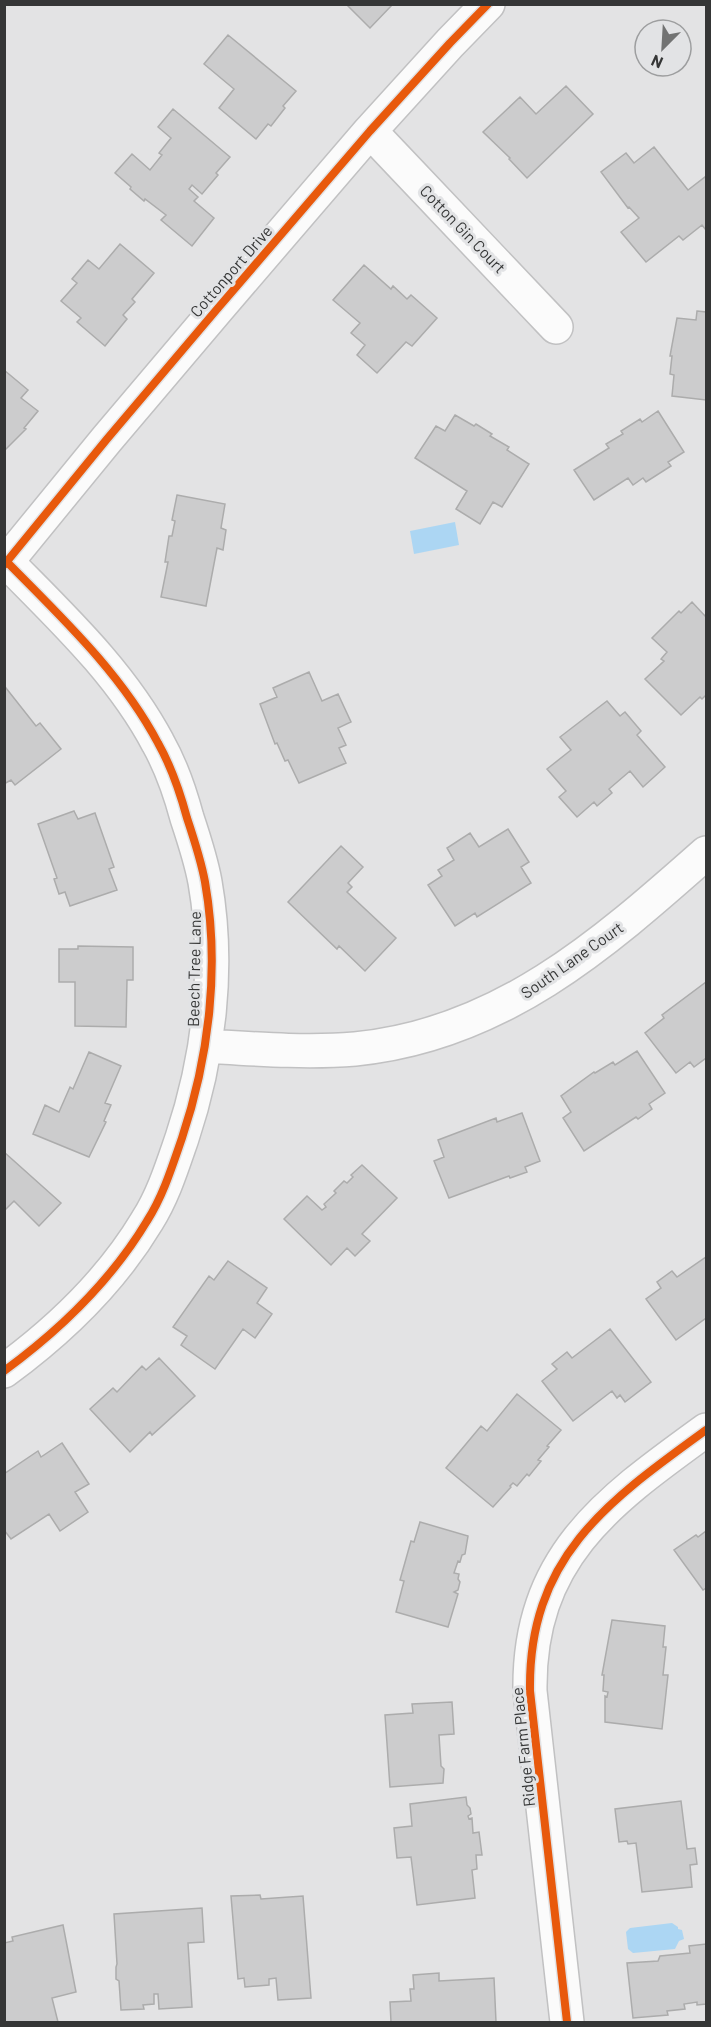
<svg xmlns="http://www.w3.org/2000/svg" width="711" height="2027" viewBox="0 0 711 2027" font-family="Barlow,sans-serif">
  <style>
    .water { fill: #acd6f3 }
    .building { fill: #cccccd; stroke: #acacac; stroke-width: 1.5 }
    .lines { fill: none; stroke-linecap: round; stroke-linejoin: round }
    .minor-casing { stroke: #c1c1c2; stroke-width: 36 }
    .minor { stroke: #fbfbfb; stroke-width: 33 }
    .cycleway-casing { stroke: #e2e3e5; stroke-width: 11 }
    .cycleway { stroke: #e8590c; stroke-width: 8 }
    .labels { text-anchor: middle; stroke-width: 6; stroke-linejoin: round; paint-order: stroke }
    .street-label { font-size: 16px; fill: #353636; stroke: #e2e3e5 }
  </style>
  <rect width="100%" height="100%" fill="#e3e3e4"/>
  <path class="water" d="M455,522L459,545L414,554L410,531Z
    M672,1923L678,1927V1929L682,1930L684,1939L679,1941L675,1949L633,1953L628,1949L626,1932L630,1928Z"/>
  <path class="building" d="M346,4H393L370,28Z
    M228,35L296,91L283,106L285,108L271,126L268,124L256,139L219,108L234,89L204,64Z
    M566,86L593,114L527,178L509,159L510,158L483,132L520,97L536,114Z
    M173,109L230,157L216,173L218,175L202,194L192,185L189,189L198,197L194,201L214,218L192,246L161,220L166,215L145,199L144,201L130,189L131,187L115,173L132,154L150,170L162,155L159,153L171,138L158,127Z
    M654,147L688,190L705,177L706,179V230L702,225L683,240L679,236L646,262L621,232L639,218L629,207L628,208L601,172L626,153L634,163Z
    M120,244L154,273L132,299L135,302L123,315L127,319L105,346L77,322L81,318L61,301L77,283L72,279L88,260L99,269Z
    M364,265L391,289L393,286L407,299L411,295L437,318L412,346L406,342L377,373L357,355L365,345L351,333L360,323L333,300Z
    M697,311L706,312V400L672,396L674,375L670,374L672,356H670L677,318L696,320Z
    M4,370L28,390L21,398L38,411L24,428L26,429L4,451Z
    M658,411L684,452L668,462L671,466L646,482L643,478L633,485L628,478L594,500L574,470L609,448L606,444L623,434L621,431L640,419L642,422Z
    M455,415L474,426L476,424L492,434L490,436L509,447L507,450L529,464L502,507L493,502L480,524L456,509L467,491L415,458L436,426L445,431Z
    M177,495L225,504L221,528L226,530L223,550L217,548L206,606L161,597L168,562H165L169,536H172L175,521L172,520Z
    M692,602L705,616L706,614V695L702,699L700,697L681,715L645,679L664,661L661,659L667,652L652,638L679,611L681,613Z
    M309,672L322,701L338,694L351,722L338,728L346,745L339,748L346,763L299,783L288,760L285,761L277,743L275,744L260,704L277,697L273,688Z
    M6,688L36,726L40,723L61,749L15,785L11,780L4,784V690Z
    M607,701L620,716L625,712L641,731L637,735L665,767L643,787L630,771L609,789L612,793L597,806L594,802L577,817L559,797L566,791L547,769L571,750L560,737Z
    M74,811L78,819L95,813L114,867L109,869L117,890L70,906L65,892L59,894L54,879L57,878L38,824Z
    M508,829L529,862L521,867L531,883L477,917L475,913L455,926L428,885L442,876L438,870L454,860L447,848L470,833L479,847Z
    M341,846L363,867L348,883L352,887L347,892L396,938L365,971L339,946L337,949L288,902Z
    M78,946L133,947V980H127L126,1027L75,1026V982H59V949H78Z
    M706,982V1058L694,1067L690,1062L676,1073L645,1033L664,1018L662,1015Z
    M637,1051L665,1093L649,1104L652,1109L638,1119L636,1117L584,1151L563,1118L571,1112L561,1096L594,1072L595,1073L613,1062L615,1065Z
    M89,1052L121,1066L105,1103L111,1105L104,1121L106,1122L89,1157L33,1134L45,1105L59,1112L70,1087L73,1089Z
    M522,1113L540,1161L525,1167L527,1172L510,1178L509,1176L449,1198L434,1161L444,1157L438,1140L496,1118L497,1122Z
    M4,1152L61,1203L39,1226L14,1201L4,1211Z
    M362,1165L397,1198L362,1234L370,1241L355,1256L347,1248L331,1265L284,1219L307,1196L322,1210L326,1207L324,1204L336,1193L334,1191L344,1181L347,1183L353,1177L351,1175Z
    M706,1257V1318L676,1340L646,1299L661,1288L657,1282L672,1271L677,1277Z
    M228,1261L267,1288L257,1303L272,1314L255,1338L243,1329L215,1369L181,1345L187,1336L173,1327L209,1276L214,1280Z
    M610,1329L651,1382L625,1402L620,1395L617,1398L612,1391L573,1421L542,1381L557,1369L552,1364L567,1352L572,1358Z
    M159,1358L195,1396L152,1435L150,1432L130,1452L90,1409L113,1388L117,1392L142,1366L146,1370Z
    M517,1394L561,1430L547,1446L549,1447L538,1460L541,1461L529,1476L527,1474L517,1486L513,1483L510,1486L511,1487L493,1507L446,1468L481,1426L487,1431Z
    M62,1443L89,1484L75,1492L88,1512L60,1531L49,1514L11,1539L4,1530V1474L38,1451L41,1457Z
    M420,1522L468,1536L465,1554L462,1555L460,1562L458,1561L454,1573L459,1574L458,1579L460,1582L458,1590L454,1592L458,1594L448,1627L396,1612L404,1581L400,1580L411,1541L414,1542Z
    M706,1531V1588L703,1590L674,1550L696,1535L698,1537Z
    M612,1620L665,1626L663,1647H666L663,1675H668L662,1729L605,1722V1696L607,1697L608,1692L603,1691L604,1675H602Z
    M452,1702L454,1734L439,1735L441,1766L444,1769L443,1783L390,1787L385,1715L413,1713L412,1704Z
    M466,1797L467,1805L470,1808L471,1814L468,1816L469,1819L472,1818L473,1833L479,1832L482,1855H476L477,1869L472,1870L475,1898L417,1905L411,1857L397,1858L394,1828L412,1826L410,1804Z
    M681,1801L687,1849L695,1848L697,1864L690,1865L692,1887L642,1892L636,1843L628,1844L627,1841L619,1842L615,1809Z
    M260,1895L261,1899L303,1896L311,1998L278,2000L276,1978L269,1979V1985L245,1987L244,1978L238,1979L231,1896Z
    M202,1908L204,1942L188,1943L192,2007L159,2009L158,1994H154V2004L143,2005L144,2009L121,2010L119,1981L116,1979V1967L117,1964L114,1914Z
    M63,1925L76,1992L52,1998L58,2022H4V1943L13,1941L12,1937Z
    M706,1944V2004L697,2005V2002L684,2004L685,2009L667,2011L668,2015L633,2018L627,1963L658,1961L660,1956L690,1953L689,1946Z
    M439,1973V1981L494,1978L496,2022H391L390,2002L411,2001L410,1989H414L413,1975Z"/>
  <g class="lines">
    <g class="minor-casing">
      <path id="minor" d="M370,131L556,327
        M4,565L107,439L218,308L370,131L450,43L488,4
        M205,1046C255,1049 306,1053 355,1049C500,1035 602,945 706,853
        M4,1371C60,1330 111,1281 147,1221C163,1196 172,1167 182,1138C209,1057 220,967 205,882C201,860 194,839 187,818C180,792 171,766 158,743C121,673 62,618 7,562
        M567,2022L530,1691C528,1557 608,1501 706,1430"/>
    </g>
    <use href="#minor" class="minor"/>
    <g class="cycleway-casing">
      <path id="cycleway" d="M4,565L107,439L218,308L370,131L450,43L488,4
        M4,1371C60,1330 111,1281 147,1221C163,1196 172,1167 182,1138C209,1057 220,967 205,882C201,860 194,839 187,818C180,792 171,766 158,743C121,673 62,618 7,562
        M567,2022L530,1691C528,1557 608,1501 706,1430"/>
    </g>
    <use href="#cycleway" class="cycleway"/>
  </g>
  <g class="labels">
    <g class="street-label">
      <text transform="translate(463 229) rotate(46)" y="6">Cotton Gin Court</text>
      <text transform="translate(231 271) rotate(-49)" y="6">Cottonport Drive</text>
      <text transform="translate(572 960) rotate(-35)" y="6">South Lane Court</text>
      <text transform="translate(194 969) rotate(-89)" y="6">Beech Tree Lane</text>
      <text transform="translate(523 1747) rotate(-96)" y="6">Ridge Farm Place</text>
    </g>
  </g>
  <rect width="711" height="2027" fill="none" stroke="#353636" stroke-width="12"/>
  <g transform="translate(663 48) rotate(204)"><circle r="28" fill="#e2e3e5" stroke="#9d9e9f" stroke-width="1.5"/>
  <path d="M0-4.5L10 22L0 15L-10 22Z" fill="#727373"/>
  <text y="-9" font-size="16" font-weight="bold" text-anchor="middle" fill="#353636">N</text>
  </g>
</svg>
